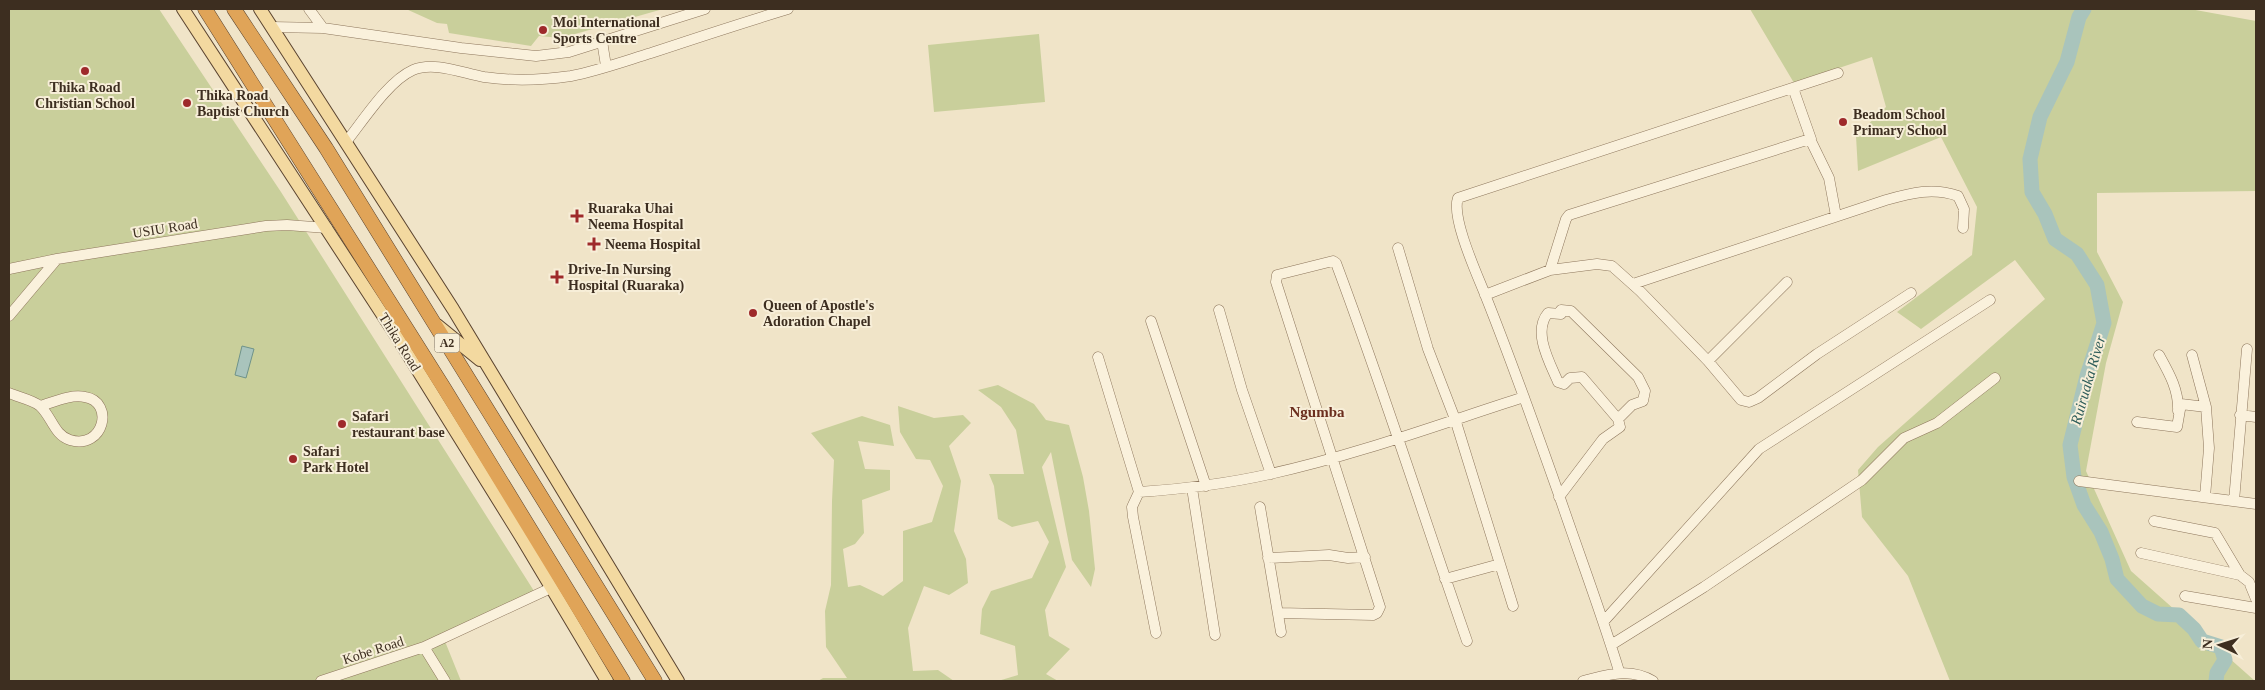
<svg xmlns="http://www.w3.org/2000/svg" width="2265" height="690" viewBox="0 0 2265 690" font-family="'Times New Roman',serif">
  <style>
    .green { fill: #c9cf9b }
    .water { fill: #a9c4bc; stroke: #6f938a }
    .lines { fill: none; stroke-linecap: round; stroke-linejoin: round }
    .river { stroke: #a9c4bc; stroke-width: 15 }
    .minor-casing { stroke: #8d765c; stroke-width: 11 }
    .major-casing { stroke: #5b4430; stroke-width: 14 }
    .highway-casing { stroke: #5b4430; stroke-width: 15 }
    .minor { stroke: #faf1dc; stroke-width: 10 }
    .major { stroke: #f3d9a0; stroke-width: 12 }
    .highway { stroke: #e0a458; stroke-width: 14 }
    .poi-dot { fill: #9e2a2b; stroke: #f7eed8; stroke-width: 2 }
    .labels { text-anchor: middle; stroke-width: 4; stroke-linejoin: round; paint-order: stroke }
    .shield { fill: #f7eed8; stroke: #756857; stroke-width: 1 }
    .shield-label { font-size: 12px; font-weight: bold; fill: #3d2e20 }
    .poi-label { font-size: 14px; font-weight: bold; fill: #3d2e20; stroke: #f7eed8; text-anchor: start }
    .street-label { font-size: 14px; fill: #3d2e20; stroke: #f7eed8 }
    .water-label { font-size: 15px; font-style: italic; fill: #2f5d5a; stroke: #f7eed8 }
    .neighbourhood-label { font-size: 15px; font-weight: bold; fill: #6b2e1e; stroke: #f7eed8 }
  </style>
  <rect width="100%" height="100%" fill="#f0e4c8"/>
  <path class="green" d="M9,9H159L281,192L534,591L442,634L461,681H9Z
    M406,9H663L561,38L539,36L531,46L449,33L447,24L437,23Z
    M1750,9H2190L2256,21V191L2097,193V252L2123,302L2106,363L2086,471L2131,571L2255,681H1950L1908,576L1862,517L1858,470L1878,447L2045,299L2015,260L1921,329L1897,312L1972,255L1977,207L1941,137L1858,171L1856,136L1886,107L1872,57L1794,83Z
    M1039,34L1045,102L934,112L928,45Z
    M998,385L1034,404L1046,420L1069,425L1083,477L1089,511L1095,569L1091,587L1072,560L1051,452L1042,467L1066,567L1045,610L1049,636L1070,649L1046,674L1058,681H998L1018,675L1015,646L980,634L982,609L991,591L1032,578L1049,542L1038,521L1012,527L998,519L994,486L989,474H1024L1016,430L1001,407L978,390Z
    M898,406L934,418L963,415L971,423L949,446L961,481L954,531L966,559L968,583L949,595L924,586L908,628L913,671L938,670L954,681H818L823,678H847L826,647L825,611L831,585L832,501L834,460L811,433L862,416L890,425L894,446L858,441L865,469L890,470V490L862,500L864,533L855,544L843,549L848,587L860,585L883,596L903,581V531L932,522L943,486L930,460L916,459L900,432Z"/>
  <path class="water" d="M242,346L254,349L246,378L235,375Z"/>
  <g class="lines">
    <path class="river" d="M2084,9L2079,17L2067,62L2040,117L2030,159L2032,192L2045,214L2055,239L2077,254L2097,285L2104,323L2087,376L2070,445L2074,477L2084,505L2101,532L2112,559L2117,579L2142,606L2158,614L2179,615L2194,629L2202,641L2221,647L2225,660L2217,673L2216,681"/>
    <g class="minor-casing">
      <path id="minor" d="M309,9L323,28
        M272,27L323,28L461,48L536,56L569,52L705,9
        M602,41L606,66
        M1793,88L1811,139
        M346,142C363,121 388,81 413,70C434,61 462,73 484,77C511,81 543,80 571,76C597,71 625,61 651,53C696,38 742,23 788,9
        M1398,248L1428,349L1455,419L1513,606
        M9,269L57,259L266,226L287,225L327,228
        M1550,270L1566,219L1569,215L1810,139L1829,178L1836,216
        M1633,284L1886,200C1911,193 1933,187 1958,196L1964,209L1963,228
        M1485,295L1550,270L1597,264L1612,266L1640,291L1708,361L1741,400L1749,402L1758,398L1817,354L1911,293
        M1219,310L1242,390L1271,474
        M9,316L57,259
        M1151,321L1206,486
        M2159,355C2169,373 2179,390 2178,411
        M2192,355L2206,407L2209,448L2205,497
        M1098,357L1139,492L1132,507L1133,517L1156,633
        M1708,361L1787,282
        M9,393C18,397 33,400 40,406C52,417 54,435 70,440C104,450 115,402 85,397C70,394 54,402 40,406
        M2240,415L2256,417
        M2137,422L2177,427L2181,404L2206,407
        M2079,481L2256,504
        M1192,488L1215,635
        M1139,492C1183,489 1226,484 1270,474C1356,455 1440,424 1524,397
        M1559,497L1603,439L1620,427L1618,419L1582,377L1570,378L1564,384L1558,382C1550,363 1532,332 1548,313L1561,314V310L1571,311L1638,377L1645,391L1643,401L1632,405L1618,419
        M2234,501L2247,349
        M1260,507L1281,632
        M2154,521L2215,533L2240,575L2249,582L2256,599
        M2141,553L2240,575
        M1268,558L1329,555L1348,558L1365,557
        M1445,579L1500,564
        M2185,596L2256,608
        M1278,613L1373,615L1377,613L1380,607L1276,282L1277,275L1333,261L1336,263C1383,388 1423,515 1467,641
        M1604,621L1759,449L1990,300
        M1611,645L1704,587L1862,480L1904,438L1937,423L1995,378
        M424,647L445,681
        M1619,671C1601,612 1579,554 1559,495C1535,427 1511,359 1484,292C1476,272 1451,217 1458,198L1838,73
        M321,681L424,647L551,588
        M1583,681C1608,675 1629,667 1653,681"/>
    </g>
    <g class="major-casing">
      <path id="major" d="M183,9L399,340L523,540L607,681
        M260,9L453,309L678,681
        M437,325L480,360"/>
    </g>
    <g class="highway-casing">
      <path id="highway" d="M205,9L444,388L623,681
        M234,9L326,148L655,681"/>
    </g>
    <use href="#minor" class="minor"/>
    <use href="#major" class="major"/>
    <use href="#highway" class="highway"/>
  </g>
  <g class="poi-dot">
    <circle cx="543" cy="30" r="5"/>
    <circle cx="85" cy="71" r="5"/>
    <circle cx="187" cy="103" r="5"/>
    <circle cx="1843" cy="122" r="5"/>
    <path d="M574.5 208.5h5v5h5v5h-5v5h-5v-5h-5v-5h5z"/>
    <path d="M591.5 236.5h5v5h5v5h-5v5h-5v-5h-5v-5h5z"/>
    <path d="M554.5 269.5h5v5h5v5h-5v5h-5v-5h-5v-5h5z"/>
    <circle cx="753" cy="313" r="5"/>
    <circle cx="342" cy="424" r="5"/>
    <circle cx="293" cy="459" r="5"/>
  </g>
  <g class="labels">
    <rect class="shield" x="434.5" y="333.5" width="25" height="19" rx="4"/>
    <g class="shield-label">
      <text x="447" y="347">A2</text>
    </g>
    <g class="poi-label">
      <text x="553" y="27">Moi International<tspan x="553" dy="16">Sports Centre</tspan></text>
      <text x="85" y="92" text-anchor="middle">Thika Road<tspan x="85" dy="16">Christian School</tspan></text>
      <text x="197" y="100">Thika Road<tspan x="197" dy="16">Baptist Church</tspan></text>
      <text x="1853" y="119">Beadom School<tspan x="1853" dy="16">Primary School</tspan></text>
      <text x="588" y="213">Ruaraka Uhai<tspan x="588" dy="16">Neema Hospital</tspan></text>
      <text x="605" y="249">Neema Hospital</text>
      <text x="568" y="274">Drive-In Nursing<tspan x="568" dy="16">Hospital (Ruaraka)</tspan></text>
      <text x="763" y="310">Queen of Apostle's<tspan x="763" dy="16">Adoration Chapel</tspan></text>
      <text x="352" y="421">Safari<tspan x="352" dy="16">restaurant base</tspan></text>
      <text x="303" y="456">Safari<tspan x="303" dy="16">Park Hotel</tspan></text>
    </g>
    <g class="street-label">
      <text transform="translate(165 228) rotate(-9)" y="5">USIU Road</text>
      <text transform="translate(400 342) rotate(58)" y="5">Thika Road</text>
      <text transform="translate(373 650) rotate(-18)" y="5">Kobe Road</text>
    </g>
    <g class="water-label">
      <text transform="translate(2088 380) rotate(-74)" y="5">Ruiruaka River</text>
    </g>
    <g class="neighbourhood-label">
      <text x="1317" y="417">Ngumba</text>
    </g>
  </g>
  <rect width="2265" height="690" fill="none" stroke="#3d2e20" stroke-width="20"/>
  <g transform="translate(2220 645) rotate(274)" stroke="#f7eed8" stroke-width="4" paint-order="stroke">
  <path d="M0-4L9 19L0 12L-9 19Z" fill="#3d2e20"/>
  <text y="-8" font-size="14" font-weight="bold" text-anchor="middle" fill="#3d2e20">N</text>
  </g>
</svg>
